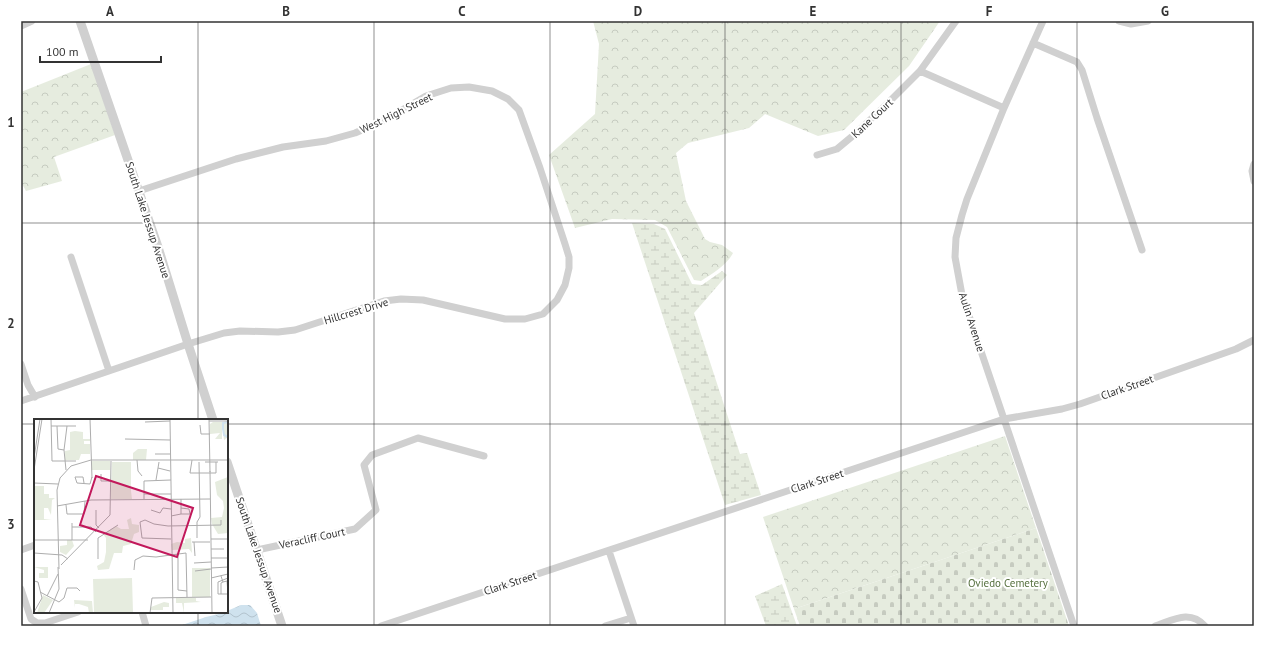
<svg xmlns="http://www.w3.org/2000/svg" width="1275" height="647" viewBox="0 0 1275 647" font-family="'PT Sans',sans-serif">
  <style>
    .forest { fill: url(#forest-crowns) }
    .wetland { fill: url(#wetland-marsh) }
    .cemetery { fill: url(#cemetery-stones) }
    .water { fill: url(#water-waves) }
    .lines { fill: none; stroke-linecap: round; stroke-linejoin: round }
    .minor { stroke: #d0d0d0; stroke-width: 7 }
    .tertiary { stroke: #d0d0d0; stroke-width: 9 }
    .grid { fill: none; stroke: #333; stroke-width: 1; stroke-opacity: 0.55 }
    .labels { text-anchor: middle; stroke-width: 4; stroke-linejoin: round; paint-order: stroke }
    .street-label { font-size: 11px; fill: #333; stroke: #fff }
    .park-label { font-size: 11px; fill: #56703f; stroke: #fff }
    .inset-river { fill: none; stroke: #cfe2ee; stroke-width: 2 }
    .inset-road { fill: none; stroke: #adadad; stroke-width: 1 }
    .view { fill: #c2185b; fill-opacity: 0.15; stroke: #c2185b; stroke-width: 2 }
    .inset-edge { fill: none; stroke: #333; stroke-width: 2 }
    .neatline { fill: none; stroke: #333; stroke-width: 1.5 }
    .grid-label { font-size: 13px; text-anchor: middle; font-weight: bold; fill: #333 }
  </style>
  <defs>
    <pattern id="forest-crowns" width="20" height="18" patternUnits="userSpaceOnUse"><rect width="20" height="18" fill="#e6ecdf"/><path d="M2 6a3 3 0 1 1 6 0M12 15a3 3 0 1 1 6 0" fill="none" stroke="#c6cbc0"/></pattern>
    <pattern id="wetland-marsh" width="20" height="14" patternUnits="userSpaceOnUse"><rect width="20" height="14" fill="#e6ecdf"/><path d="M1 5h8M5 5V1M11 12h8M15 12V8" fill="none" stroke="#c6cbc0"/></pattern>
    <pattern id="cemetery-stones" width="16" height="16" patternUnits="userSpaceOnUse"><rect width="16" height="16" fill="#e6ecdf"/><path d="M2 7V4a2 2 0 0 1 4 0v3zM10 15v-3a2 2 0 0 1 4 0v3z" fill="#c6cbc0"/></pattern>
    <pattern id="water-waves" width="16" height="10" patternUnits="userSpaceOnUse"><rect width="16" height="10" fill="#cfe2ee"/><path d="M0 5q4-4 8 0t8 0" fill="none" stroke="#b2c2cd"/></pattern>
  </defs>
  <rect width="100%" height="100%" fill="#fff"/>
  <path class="forest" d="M593,21H940L909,66L844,130L818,136L765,114L749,128L688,143L676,153L686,201L705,239L710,242L722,245L733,253C727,265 712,274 701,281L694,280L667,227L655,220L612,219L575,228L549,155L595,114L599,44Z
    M91,64L115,135L54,157L62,181L26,191L21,182V92Z
    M1005,436L1036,528L794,609L763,517Z"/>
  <path class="wetland" d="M632,223L654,224L665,229L692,284L702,285L722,271L727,275L694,313L740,454L747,453L761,495L725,505Z
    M782,584L797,626H766L755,596Z"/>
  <path class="cemetery" d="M1036,528L1069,626H800L794,609Z"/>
  <path class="water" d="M241,605H250L257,613L261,626H179L206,617L227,612V611Z"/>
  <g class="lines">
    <path class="minor" d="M1043,21L1004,108L967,199L962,215L956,238L955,257L962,295L1074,626
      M1119,21L1131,24L1148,21
      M21,26L32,21
      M1033,43L1077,62L1082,70L1097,118L1142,250
      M920,71L1004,108
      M817,155L837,149L855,134L887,104L920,71L956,21
      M1254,164L1252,171L1254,181
      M71,257L109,371
      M21,364L28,385L35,397
      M21,401L188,344L224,333L240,331L278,332L295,330L384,301L401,299L423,300L505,319H525L543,314L557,300L565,285L569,268V257L565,244L540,168L519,110L508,99L492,91L469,87L451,88L426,96L385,120L355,133L326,141L283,147L236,159L139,191
      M21,550L35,545
      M257,550L355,529L376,510L364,465L372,455L418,438L484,456
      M609,551L634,626
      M21,589L31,619L37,623H45L78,612
      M142,612L146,626
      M381,626L1004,419L1062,409L1080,404L1236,349L1254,340
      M605,626L631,618
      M1155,626C1173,620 1190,609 1205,626"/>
    <path class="tertiary" d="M80,21L158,247L188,344L213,420
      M227,462L282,626"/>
  </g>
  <path class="grid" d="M198,21V420M374,21V626M550,21V626M725,21V626M901,21V626M1077,21V626M21,223H1254M21,424H35M227,424H1254M198,612V626"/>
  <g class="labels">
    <g class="street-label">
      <text transform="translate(396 113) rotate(-26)" y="4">West High Street</text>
      <text transform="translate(872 118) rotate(-43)" y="4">Kane Court</text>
      <text transform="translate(148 220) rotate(72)" y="4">South Lake Jessup Avenue</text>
      <text transform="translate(356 311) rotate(-17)" y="4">Hillcrest Drive</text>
      <text transform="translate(972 322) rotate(72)" y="4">Aulin Avenue</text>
      <text transform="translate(1127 387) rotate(-19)" y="4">Clark Street</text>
      <text transform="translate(817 481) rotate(-18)" y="4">Clark Street</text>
      <text transform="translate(312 538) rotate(-12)" y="4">Veracliff Court</text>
      <text transform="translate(259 555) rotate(71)" y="4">South Lake Jessup Avenue</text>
      <text transform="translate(510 583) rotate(-18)" y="4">Clark Street</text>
    </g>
    <g class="park-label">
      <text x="1008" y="587">Oviedo Cemetery</text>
    </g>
  </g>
  <g transform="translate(34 419)">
    <rect width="194" height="194" fill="#fff"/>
    <path d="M0,148H14V159H5V154H10V151ZM98,159L99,194H60L59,160Z" fill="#e6ecdf"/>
    <path d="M188,3H194V18L190,21ZM41,12L49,13V20H56V22H50V25H56V35H47L45,41H31V32L36,31V13ZM104,30H113L112,41H99V34ZM58,42H76V51H57ZM194,58V114L184,115L178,105L177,99L188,98L190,89L189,82L183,76L181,63ZM0,67H10V75H15V79H21L18,81L17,96L14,89H10V100L18,101L19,122L18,101H0ZM77,72H97L98,80H77ZM97,99L98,105L105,106V113L100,115L97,125L89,127L88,134H80L75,150L64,151L63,147L70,143L72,133V119L69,115L82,107L87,110H95L93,101ZM157,119L158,134L155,130L138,131L137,125L143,123L151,124V120ZM33,121H38L40,127L32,136L26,133V127L33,126ZM158,149H176V178H158ZM9,176L19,181L10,194H3ZM142,179H162V182L167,183L150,184V194L148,184H142Z" fill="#e6ecdf"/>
    <path d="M179,3H194H188V20H181L186,14L176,15V5ZM40,181L58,182L59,194H55L54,188L45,185H41V189ZM130,183L135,184V188H129V191H117V188Z" fill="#e6ecdf"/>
    <path d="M78,43H97V72H77Z" fill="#e6ecdf"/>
    <path class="inset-river" d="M194,3L189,4V10L190,16L194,18"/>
    <path class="inset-road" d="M17,0L18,42M56,0L58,59M136,0L139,194M175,0L176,53M175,2H194M111,3L136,2M166,6L167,15H176M17,7H42M23,7L24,30L30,31L33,7M91,20L136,21M30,31L32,51M121,35H136M0,39L6,0M103,41L104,52L108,57M158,41L156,54H176M18,42H42M171,43H184M124,49L136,52M0,51L8,0M176,52L178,194M176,54H182V43M67,55V62H77M122,61L125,43M0,64L24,65M43,64L56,65L58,58M43,64L41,58H49L50,64M110,75H137M110,81V62L137,61M32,86L33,95H50L51,82M23,87L57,81L176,80M62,91V106L65,109M117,91L126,94L129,89L137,90M147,95H156L155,90L147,89M137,97L147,95V80M38,104V121M38,108H57L62,113M163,119V103L166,98L165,43M137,120L108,119L106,103L111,101L120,105L134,107L187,106V101M177,120H194M0,121H54M158,123H176M160,123L161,137M177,130H190M0,134L28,136L34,140M144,135V171L153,172M177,139H194M64,140V119L84,106M160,144L177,143M27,146L76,96L77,42M177,149L194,148M25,150L23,71L26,59L37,47L57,41H194M100,151L101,141L109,137L122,138L152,134L153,178M161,152L177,150M187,157L189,163L187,164V175M177,159L194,155M194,159L184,163V175H194M0,162L4,163L8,179M189,163L193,162L194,174M6,173L25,183M13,177L24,155M25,183L30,179L33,169H43L46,172M0,193L8,179M15,194L25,170L24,148M116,194L118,179L177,178"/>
    <path class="view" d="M62,57L159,89L143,138L46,106Z"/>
    <rect width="194" height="194" class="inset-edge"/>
  </g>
  <rect width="1275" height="647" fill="none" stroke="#ffffff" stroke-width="44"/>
  <path d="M40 56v6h121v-6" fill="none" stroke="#333333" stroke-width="2"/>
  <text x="46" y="56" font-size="12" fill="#333333" stroke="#ffffff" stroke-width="3" paint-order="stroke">100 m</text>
  <rect x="22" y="22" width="1231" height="603" class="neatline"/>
  <g class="grid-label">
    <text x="110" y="16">A</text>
    <text x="286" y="16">B</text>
    <text x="462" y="16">C</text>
    <text x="638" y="16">D</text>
    <text x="813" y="16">E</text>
    <text x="989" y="16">F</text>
    <text x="1165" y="16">G</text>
    <text x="11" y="127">1</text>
    <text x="11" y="328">2</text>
    <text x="11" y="529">3</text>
  </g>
</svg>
